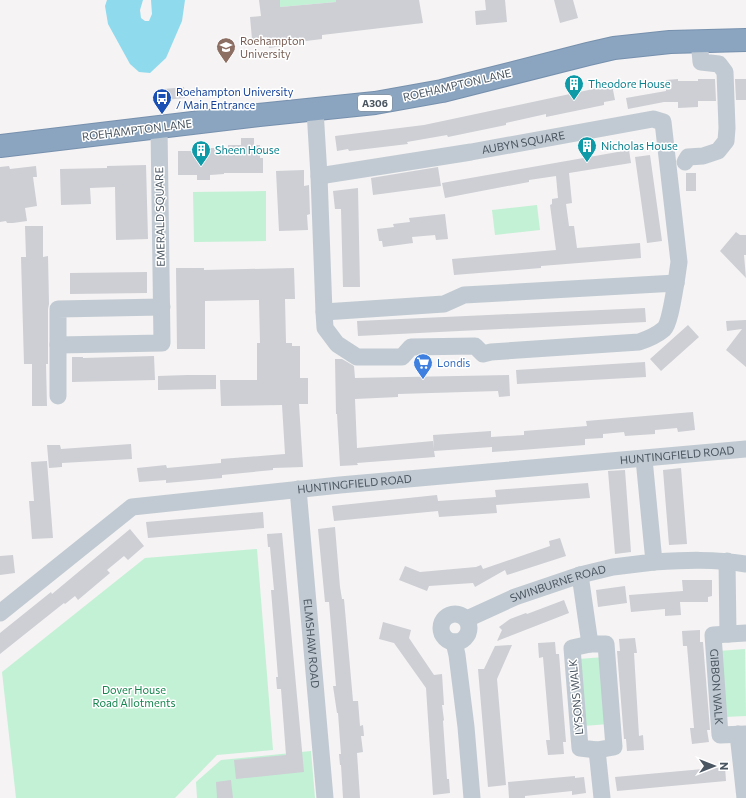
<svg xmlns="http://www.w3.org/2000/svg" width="746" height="798" viewBox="0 0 746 798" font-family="Commissioner,sans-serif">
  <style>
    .green { fill: #c3f1d5 }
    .water { fill: #90daee }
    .building { fill: #cdcfd5 }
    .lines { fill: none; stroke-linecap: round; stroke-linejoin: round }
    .highway-casing { stroke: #7690ad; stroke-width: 24 }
    .minor { stroke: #c1cad2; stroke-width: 17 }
    .highway { stroke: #8ba5c1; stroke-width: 22 }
    .labels { text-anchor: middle; stroke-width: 3; stroke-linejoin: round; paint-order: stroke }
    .shield { fill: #fff; stroke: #808990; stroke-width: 1 }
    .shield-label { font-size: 10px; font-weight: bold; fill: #4a5661 }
    .education-label { font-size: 11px; fill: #785e54; stroke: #fff; text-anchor: start }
    .culture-label { font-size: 11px; fill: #0d838f; stroke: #fff; text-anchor: start }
    .street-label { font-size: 11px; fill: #4a5661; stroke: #fff }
    .transit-label { font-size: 11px; fill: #164399; stroke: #fff; text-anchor: start }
    .shop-label { font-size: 11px; fill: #366cbe; stroke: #fff; text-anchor: start }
    .park-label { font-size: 11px; fill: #17864f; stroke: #fff }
  </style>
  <rect width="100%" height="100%" fill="#f5f3f3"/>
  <path class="green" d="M280,0H336V2L280,7Z
    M266,191V241L194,242L193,192Z
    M537,205L540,230L495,235L492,210Z
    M257,549L273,750L217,755L175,798H16L2,672L145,558Z
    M745,649L746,716L724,717L719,651Z
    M605,657L609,724L583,726L578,659Z
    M311,751L315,798H197L196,782L221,760Z"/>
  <path class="water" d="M107,0H143L140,10L141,18L145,21H149L152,14L151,0H185L182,21L166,58L150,73L139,72L130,64L108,24L105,6Z"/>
  <path class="building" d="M259,0H280V7L336,2V0H419L423,23L322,35V39L282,44V46L269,48L267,37L252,39L250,17L261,16Z
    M485,0H505L507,22L476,25L475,11L486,10Z
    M554,0H573L578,18L560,23Z
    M678,79V81H698V79H715L716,101H698V107L678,108V102H664L628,109L626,98L666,91V80Z
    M735,79H746V100H736Z
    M612,85L615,100L604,102V105L546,117V114L506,123V125L448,137L447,135L407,142L408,144L349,151L348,149L337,151L335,136L424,125Z
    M184,87L185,98L165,100L164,89Z
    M241,138H254V145H260V158H263V173H224V174L210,175V180H197V175H178V151H200V148H228V145H241Z
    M629,150L631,163L569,173L572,203L566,204L569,226H574L577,248L640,243L641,258L541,266V268L454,275L452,259L556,250L550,205L552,204V199L558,198L556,176L529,180V182L445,198L442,183Z
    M650,155L662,241L647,243L635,157Z
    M146,165L148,239L116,240L115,187L90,188L91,204L61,205L60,169L107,168V166Z
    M9,166L10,169L36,166L37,177H33L37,206L25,208L27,221L13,223H7L6,221L0,222V167Z
    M438,167L441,186L373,195L371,178Z
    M304,170V186L309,185L310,214L307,215L308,230L279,231L276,171Z
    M686,173H696V191H686Z
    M358,188L360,287H343L341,209H335L333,191Z
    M445,214L448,239L436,240L435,235L412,237L413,243L383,247L382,241H379L377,229L394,227L393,224L410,222L409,218Z
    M25,226H43V257L48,256L49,304L48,309V364H46L47,406H32V364H24L21,257H26Z
    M736,232L740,235H746V255H744L746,278L720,251Z
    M176,268H204V270L294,268L295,299H285L286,343H292V346H300V378H308V404H299L303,467L273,468V470L222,475V478L166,483V480L139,482L137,468L166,465L167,468L221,463V459L285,454L282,405L221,406L220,380H257V343H260L259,300L205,301V349H177Z
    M147,272V293L70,294V273Z
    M645,308L646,322L358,336L357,321Z
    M746,320V367L726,350L742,329L727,331L726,321Z
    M688,325L699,337L661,371L650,359Z
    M154,356L155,380L72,382V357H83V358Z
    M335,359H342L354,366L355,378L509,375L510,396L499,397L498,391L398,394V397L355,399L357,448L433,441L434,449L433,435L491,431V437L524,435V431L587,426L586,421L693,412L695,430L678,432L677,428L655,430V434L625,436L624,432L603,434V438L585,439V445L521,450L492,452V447L434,451L435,457L357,463L358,465L340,466L337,414H336Z
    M645,362L646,377L517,384L516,370Z
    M187,375H216V389L158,390V376Z
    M131,444L132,459L62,463V467L49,468L47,445H60L61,449Z
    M47,461L53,538L32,539L29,501H34L31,462Z
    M681,468L687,544L669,545L663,470Z
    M625,470L631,552L615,554L608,471Z
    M588,483L590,498L496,505L497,513L439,517L438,511L334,521L332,506L437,495L438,501L496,497L495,490Z
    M263,512L264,528L148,538L146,522Z
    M335,527L340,587L342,599H344L353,701H358L360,726L363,725L364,736H361L363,752L357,753L360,798H343L341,765H340L339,754H341L338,713H337L333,686H336L329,602H325L318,529Z
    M130,529L144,546L128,560L124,556L107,570L110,573L78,600L75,596L65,604L64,603L0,654V633L51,592L52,594Z
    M282,533L304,772L236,779L234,760L286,755L281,689H277L276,677H278L271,590H274L270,547H268L267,534Z
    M560,538L566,556L507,575L505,570L475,587L473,583L429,586L427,591L399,580L405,566L420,572L476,567L481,565L483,569L550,546L549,541Z
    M13,555L15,573L0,575V556Z
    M682,580H712V596L708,597V602H680L681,615L665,616V609L631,612L629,595L683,591Z
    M625,586L627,603L598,607L596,590Z
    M564,600L569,613L497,641L502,630L499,627L510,619L526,613L527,614Z
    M383,622L411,630L409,638L434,675L442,674L444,705H442L444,720L443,721L447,779H449L450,793L433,795L426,688L394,643L379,639Z
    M700,630V642H703L710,730H707L709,742L692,744L690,728H694L687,646H683L682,631Z
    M635,638L637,653H634L639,736L643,735L644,750L627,751L626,739H624L617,651H620L619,639Z
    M555,642L556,654H559L566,742H563L564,754L548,755L546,740H550L543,657L539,658L538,643Z
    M512,645L497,679L506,785L488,787L478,669H484L495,646Z
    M725,767L726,781L617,791L615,777Z
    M575,776V778L584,777L586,793L572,795V791L525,796V798H509L508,782Z
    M231,780L233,798H217L216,782Z"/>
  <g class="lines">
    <g class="highway-casing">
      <path id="highway" d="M0,146L259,115L375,103L442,91L588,54L614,48L670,42L746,40"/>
    </g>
    <g class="minor">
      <path d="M315,110L319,176L324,312"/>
      <path d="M685,162L688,157L703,156L718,151L726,141L727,128L725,72L719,64L701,62L699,40"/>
      <path id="s1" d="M319,176L471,152L653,119L663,122L679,262L676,283"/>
      <path d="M676,283C674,292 670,323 664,329C657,335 648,339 639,342L491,352L483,354L475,346L411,347L402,357H357L337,344L325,328L324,312L444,304L464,295Z"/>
      <path d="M58,345L162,343L159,127"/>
      <path d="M58,396V309L162,307"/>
      <path id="s2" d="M298,489L325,798"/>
      <path d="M727,561L728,634"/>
      <path d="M654,562C686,560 714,559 746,564"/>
      <path d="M580,575L590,644"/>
      <path id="s3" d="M0,613L132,507L340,485L746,449"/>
      <circle cx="455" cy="628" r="14"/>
      <path id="s4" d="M467,619L515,597L580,575L613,567L654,562L644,459"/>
      <path id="s5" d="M746,633L713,635L720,735L746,734"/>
      <path d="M454,642L457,655L466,727L472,798"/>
      <path d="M590,644H606L614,747L597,750L580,748L572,648Z"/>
      <path d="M738,734L745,798"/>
      <path d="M597,750L602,798"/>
    </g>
    <use href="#highway" class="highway"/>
  </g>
  <defs>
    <g id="university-pin" transform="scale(1)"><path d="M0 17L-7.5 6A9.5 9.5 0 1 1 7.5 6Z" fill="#8d6e63" stroke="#fff"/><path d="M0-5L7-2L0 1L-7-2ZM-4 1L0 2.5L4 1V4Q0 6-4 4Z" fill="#fff"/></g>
    <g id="building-pin" transform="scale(1)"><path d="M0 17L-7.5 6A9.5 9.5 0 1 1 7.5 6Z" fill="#0f9aa8" stroke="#fff"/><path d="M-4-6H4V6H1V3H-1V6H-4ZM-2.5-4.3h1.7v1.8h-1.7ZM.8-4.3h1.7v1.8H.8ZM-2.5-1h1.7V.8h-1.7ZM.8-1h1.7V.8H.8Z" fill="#fff"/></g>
    <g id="bus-pin" transform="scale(1)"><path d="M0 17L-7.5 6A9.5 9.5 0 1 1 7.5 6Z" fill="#1a4fb4" stroke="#fff"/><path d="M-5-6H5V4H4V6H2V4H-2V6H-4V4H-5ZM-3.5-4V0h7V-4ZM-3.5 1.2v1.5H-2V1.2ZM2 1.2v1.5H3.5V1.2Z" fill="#fff"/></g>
    <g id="supermarket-pin" transform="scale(1)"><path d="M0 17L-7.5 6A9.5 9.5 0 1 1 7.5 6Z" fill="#3f7fe0" stroke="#fff"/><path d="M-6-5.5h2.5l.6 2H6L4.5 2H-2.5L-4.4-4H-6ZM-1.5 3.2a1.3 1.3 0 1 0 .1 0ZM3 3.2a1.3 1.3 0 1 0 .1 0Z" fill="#fff"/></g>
  </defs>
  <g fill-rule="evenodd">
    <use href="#university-pin" x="226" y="47"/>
    <use href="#building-pin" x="574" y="84"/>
    <use href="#bus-pin" x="162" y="98"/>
    <use href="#building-pin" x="587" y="146"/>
    <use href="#building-pin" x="201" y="150"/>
    <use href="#supermarket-pin" x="423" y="363"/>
  </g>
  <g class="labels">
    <rect class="shield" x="358" y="95" width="34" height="16" rx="3"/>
    <g class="shield-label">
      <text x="375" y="107">A306</text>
    </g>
    <g class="education-label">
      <text x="240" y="45">Roehampton<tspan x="240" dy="13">University</tspan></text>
    </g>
    <g class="culture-label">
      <text x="588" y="88">Theodore House</text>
      <text x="601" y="150">Nicholas House</text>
      <text x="215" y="154">Sheen House</text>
    </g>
    <g class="street-label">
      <text transform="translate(457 85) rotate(-13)" y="4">ROEHAMPTON LANE</text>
      <text transform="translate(137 130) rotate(-7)" y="4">ROEHAMPTON LANE</text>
      <text dy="4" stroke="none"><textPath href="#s1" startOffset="207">AUBYN SQUARE</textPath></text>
      <text transform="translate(160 217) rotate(-91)" y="4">EMERALD SQUARE</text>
      <text dy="4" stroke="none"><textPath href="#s3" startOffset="717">HUNTINGFIELD ROAD</textPath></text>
      <text dy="4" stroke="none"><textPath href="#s3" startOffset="393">HUNTINGFIELD ROAD</textPath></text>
      <text dy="4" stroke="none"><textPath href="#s4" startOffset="98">SWINBURNE ROAD</textPath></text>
      <text dy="4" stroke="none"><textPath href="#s2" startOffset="155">ELMSHAW ROAD</textPath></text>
      <text dy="4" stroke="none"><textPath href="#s5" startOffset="85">GIBBON WALK</textPath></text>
      <text transform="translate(576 697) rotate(-95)" y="4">LYSONS WALK</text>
    </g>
    <g class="transit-label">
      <text x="176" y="96">Roehampton University<tspan x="176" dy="13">/ Main Entrance</tspan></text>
    </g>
    <g class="shop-label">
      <text x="437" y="367">Londis</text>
    </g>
    <g class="park-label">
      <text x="134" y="694">Dover House<tspan x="134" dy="13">Road Allotments</tspan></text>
    </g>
  </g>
  <g transform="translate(714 766) rotate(90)" stroke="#ffffff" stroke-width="3" paint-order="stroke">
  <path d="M0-3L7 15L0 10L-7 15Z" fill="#4a5661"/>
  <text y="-6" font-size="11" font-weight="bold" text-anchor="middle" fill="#4a5661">N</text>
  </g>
</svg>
